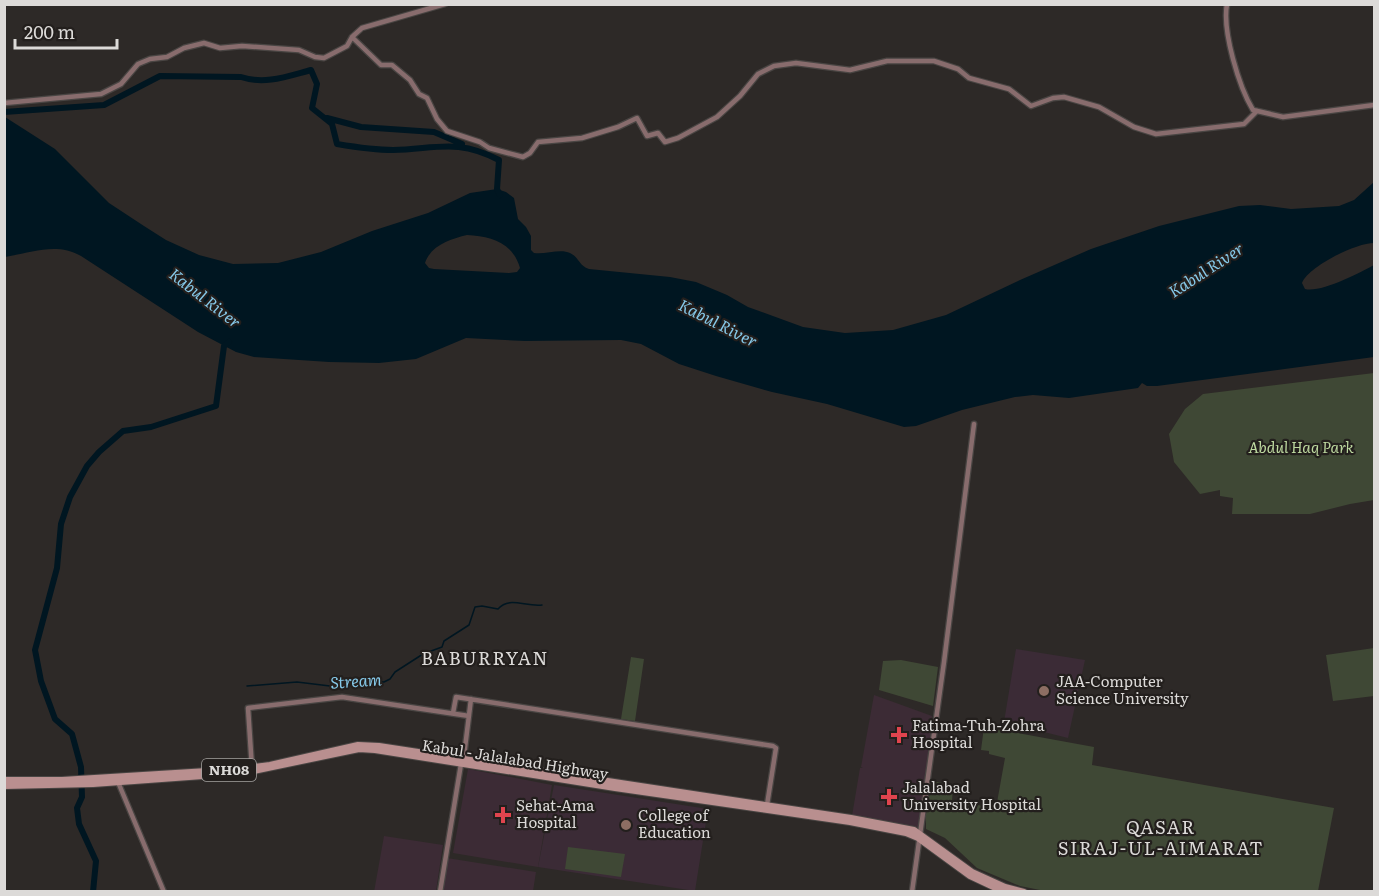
<svg xmlns="http://www.w3.org/2000/svg" width="1379" height="896" viewBox="0 0 1379 896" font-family="Literata,serif">
  <style>
    .education { fill: #3b2b36 }
    .medical { fill: #3c2b35 }
    .green { fill: #3f4835 }
    .water { fill: #001621; fill-rule: evenodd }
    .lines { fill: none; stroke-linecap: round; stroke-linejoin: round }
    .stream { stroke: #001621; stroke-width: 1.5 }
    .river { stroke: #001621; stroke-width: 6 }
    .secondary-casing { stroke: #494543; stroke-width: 7 }
    .highway-casing { stroke: #494543; stroke-width: 8 }
    .secondary { stroke: #886c6d; stroke-width: 4.5 }
    .highway { stroke: #b98f8f; stroke-width: 6 }
    .education-dot { fill: #8d6e63; stroke: #231f1d; stroke-width: 2 }
    .health-dot { fill: #e0444e; stroke: #231f1d; stroke-width: 2 }
    .labels { text-anchor: middle; stroke-width: 4.5; stroke-linejoin: round; paint-order: stroke }
    .shield { fill: #231f1d; stroke: #a4a2a0; stroke-width: 1.5 }
    .shield-label { font-size: 14px; font-weight: bold; fill: #dcdad8 }
    .park-label { font-size: 15px; font-style: italic; fill: #bdd89f; stroke: #231f1d }
    .poi-label { font-size: 15px; fill: #dcdad8; stroke: #231f1d; text-anchor: start }
    .street-label { font-size: 15px; fill: #dcdad8; stroke: #231f1d }
    .water-label { font-size: 16px; font-style: italic; fill: #86c9e9; stroke: #231f1d }
    .quarter-label { font-size: 18px; letter-spacing: 1.5px; fill: #dcdad8; stroke: #231f1d }
  </style>
  <rect width="100%" height="100%" fill="#2d2927"/>
  <path class="education" d="M1016,649L1085,660L1068,738L1004,722Z
    M554,785L708,809L695,891L538,867Z"/>
  <path class="medical" d="M874,695L932,716L929,753L919,830L852,816L860,768H863L861,767Z
    M468,769L552,785L538,867L453,853Z
    M384,836L443,845L436,891L374,892Z
    M447,858L536,872L533,891L441,892Z"/>
  <path class="green" d="M1374,373V500L1350,504L1310,514H1232L1233,498L1220,496V490L1200,494L1174,462L1169,434L1185,409L1203,394Z
    M1374,648V696L1333,701L1326,655Z
    M631,657L644,659L635,721L621,719Z
    M901,660L938,667L933,706L879,690L883,661Z
    M984,727L1094,747L1092,765L1334,808L1318,891H1045L1020,886L977,868L945,838L926,829V814L932,781L953,785L952,801L996,808L1005,758L989,754V751L981,750Z
    M568,847L625,854L621,877L565,869Z"/>
  <path class="water" d="M5,117L55,149L109,203L144,226L166,240L199,255L233,264L278,263L321,252L372,231L428,213L470,193L497,189L506,192L514,198L518,219L526,227L531,236V250L534,253C545,255 560,248 570,253C579,257 579,266 589,269L670,277L696,282L727,295L748,307L803,327L845,333L893,330L946,315L1020,280L1091,249L1159,226L1239,206L1260,205L1291,209L1339,206L1354,200L1374,182V243C1356,243 1309,266 1302,283L1305,289C1321,293 1359,273 1374,265V357L1157,386H1147L1142,383L1138,388L1069,398L1033,395L1015,397L962,410L916,426L904,427L827,404L772,392L716,376L679,364L641,344L621,340L525,341L466,338L416,359L379,363L329,362L254,357L236,352L198,332L81,256C56,242 31,253 5,257ZM467,235C491,236 513,243 520,268L517,272L509,273L434,269L429,268L425,263C431,245 451,239 467,235Z"/>
  <g class="lines">
    <path class="stream" d="M247,686L297,682L330,686L348,681L363,680L384,682L390,679L395,672L423,654L442,647L444,641L469,625L475,607L482,606L498,609C509,596 525,607 542,605"/>
    <path class="river" d="M4,112L104,105L160,76L241,77C265,85 288,76 311,70L317,84L312,108L332,124L337,144C355,147 374,150 393,150C436,149 457,138 499,160L497,189L500,195
      M327,118L361,127L434,132L462,144
      M93,892L96,861L79,824L77,808L82,797L81,767L72,734L55,719L41,681L35,650L57,568L61,524L70,497L87,466L99,452L123,431L151,427L216,406L224,346L229,342"/>
    <g class="secondary-casing">
      <path id="secondary" d="M1227,4C1222,31 1239,87 1253,110L1283,117L1374,105
        M352,37L381,65H392L410,80L419,94L427,98L437,119L447,131L480,142L489,148L523,157L530,153L538,142L582,138L618,127L637,118L647,136L658,133L665,142L678,138L717,117L740,96L758,74L774,66L796,63L850,70L887,61H934L958,69L969,78L1009,89L1031,106L1053,98L1064,97L1099,107L1134,127L1156,134L1244,124L1257,111
        M4,103L101,94L121,84L138,64L150,59L167,57L184,48L204,43L220,48L242,46L299,50L315,57L324,58L347,46L352,37L362,28L445,4
        M453,713L456,697L773,746L776,748L767,805
        M252,768L248,708L342,697L469,716
        M118,782L164,892
        M440,892L461,764L464,756L471,699
        M912,892L944,662L974,424"/>
    </g>
    <g class="highway-casing">
      <path id="highway" d="M4,780H62L240,769L270,765L358,745L379,746L851,818L914,830L972,872L1005,887L1024,892
        M4,786L93,784L244,773L359,749L375,750L615,788L850,822L906,833L918,838L970,876L1004,892"/>
    </g>
    <use href="#secondary" class="secondary"/>
    <use href="#highway" class="highway"/>
  </g>
  <g class="education-dot">
    <circle cx="1044" cy="691" r="6"/>
    <circle cx="626" cy="825" r="6"/>
  </g>
  <g class="health-dot">
    <path d="M896 726h6v6h6v6h-6v6h-6v-6h-6v-6h6z"/>
    <path d="M886 788h6v6h6v6h-6v6h-6v-6h-6v-6h6z"/>
    <path d="M500 806h6v6h6v6h-6v6h-6v-6h-6v-6h6z"/>
  </g>
  <g class="labels">
    <rect class="shield" x="202" y="759" width="54" height="22" rx="4.5"/>
    <g class="shield-label">
      <text x="229" y="775">NH08</text>
    </g>
    <g class="park-label">
      <text x="1301" y="453">Abdul Haq Park</text>
    </g>
    <g class="poi-label">
      <text x="1056" y="687">JAA-Computer<tspan x="1056" dy="17">Science University</tspan></text>
      <text x="912" y="731">Fatima-Tuh-Zohra<tspan x="912" dy="17">Hospital</tspan></text>
      <text x="902" y="793">Jalalabad<tspan x="902" dy="17">University Hospital</tspan></text>
      <text x="516" y="811">Sehat-Ama<tspan x="516" dy="17">Hospital</tspan></text>
      <text x="638" y="821">College of<tspan x="638" dy="17">Education</tspan></text>
    </g>
    <g class="street-label">
      <text transform="translate(515 760) rotate(9)" y="5">Kabul - Jalalabad Highway</text>
    </g>
    <g class="water-label">
      <text transform="translate(1206 270) rotate(-33)" y="6">Kabul River</text>
      <text transform="translate(205 298) rotate(38)" y="6">Kabul River</text>
      <text transform="translate(718 323) rotate(27)" y="6">Kabul River</text>
      <text transform="translate(356 681) rotate(-4)" y="6">Stream</text>
    </g>
    <g class="quarter-label">
      <text x="485" y="665">BABURRYAN</text>
      <text x="1161" y="834">QASAR<tspan x="1161" dy="21">SIRAJ-UL-AIMARAT</tspan></text>
    </g>
  </g>
  <rect width="1379" height="896" fill="none" stroke="#dcdad8" stroke-width="12"/>
  <path d="M15 39v9h102v-9" fill="none" stroke="#dcdad8" stroke-width="3"/>
  <text x="24" y="39" font-size="18" fill="#dcdad8" stroke="#231f1d" stroke-width="4.5" paint-order="stroke">200 m</text>
</svg>
